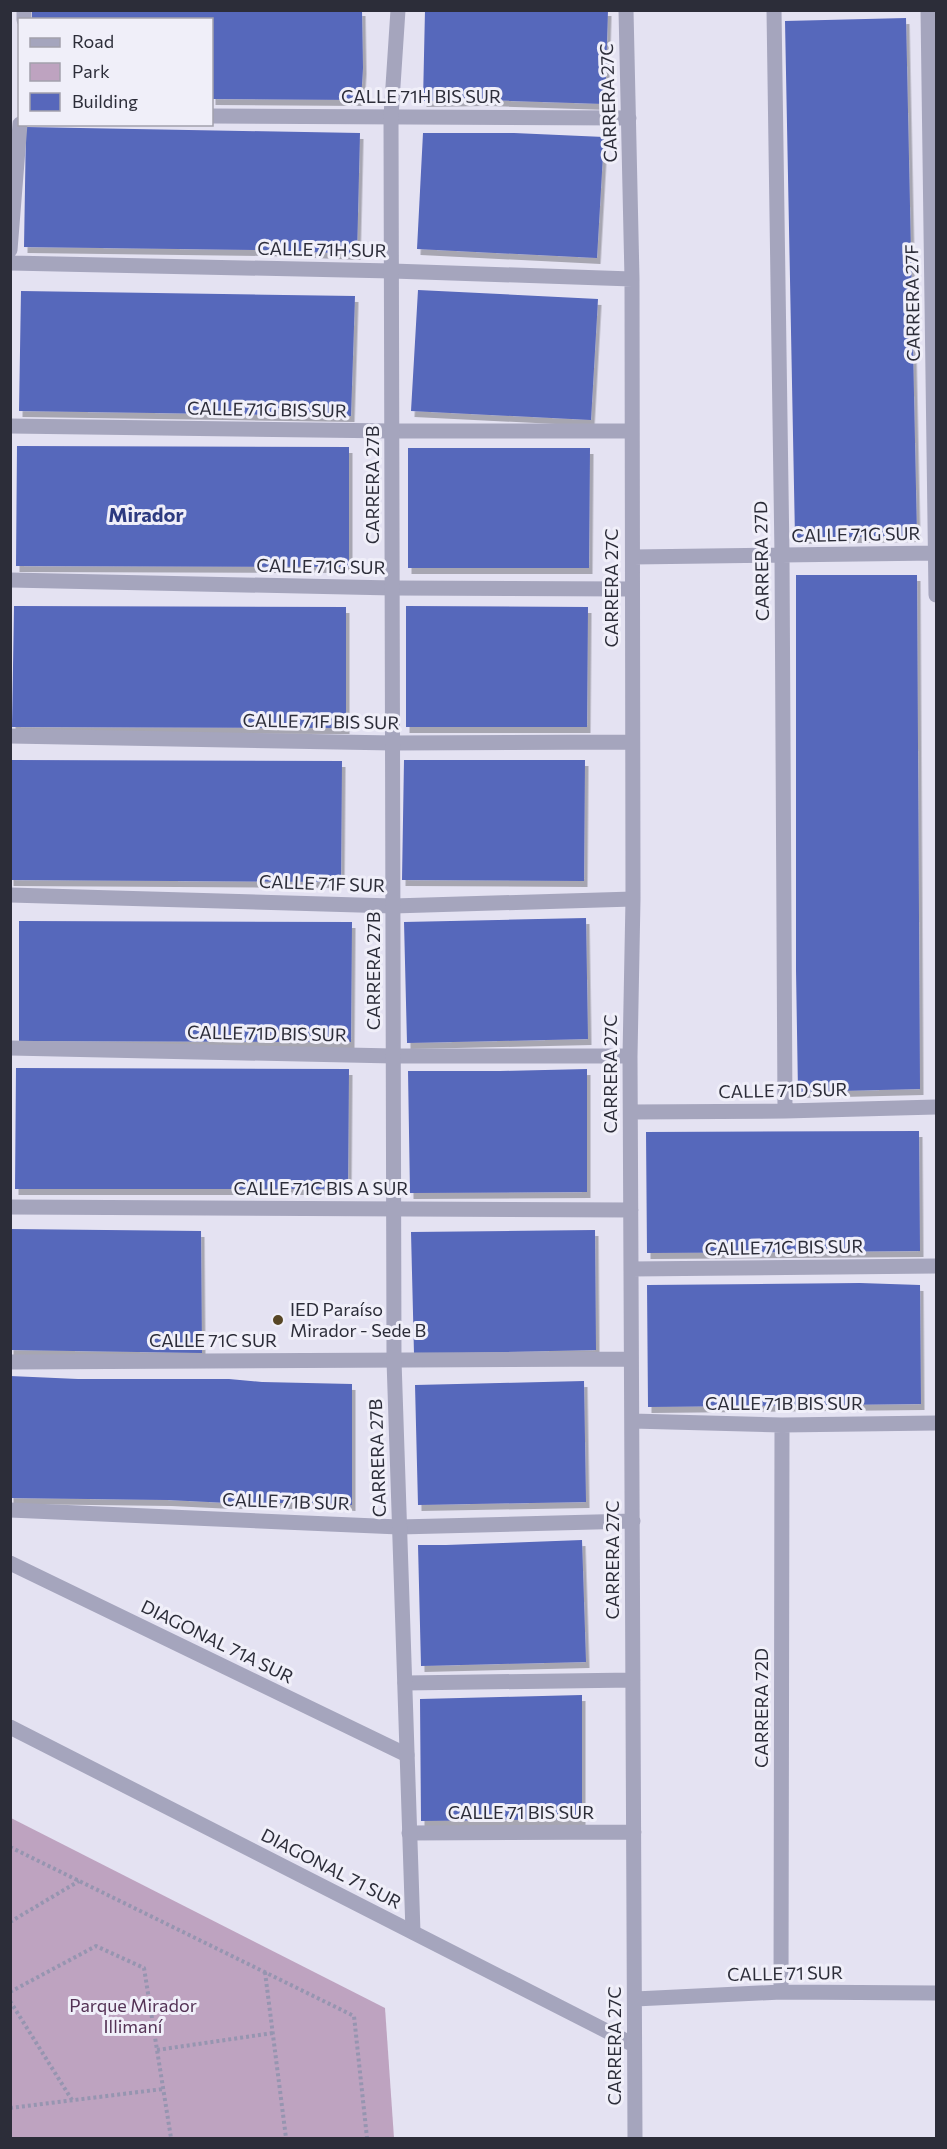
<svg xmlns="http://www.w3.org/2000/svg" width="947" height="2149" viewBox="0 0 947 2149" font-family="Commissioner,sans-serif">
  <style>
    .green { fill: #bea3c0 }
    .building { fill: #5767bb; filter: url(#shadow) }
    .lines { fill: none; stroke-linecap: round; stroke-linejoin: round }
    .path { stroke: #9695b0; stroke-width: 4; stroke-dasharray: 3 3; stroke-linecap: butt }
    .minor { stroke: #a5a5bd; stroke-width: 15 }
    .tertiary { stroke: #a5a5bd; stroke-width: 15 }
    .poi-dot { fill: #574625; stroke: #f0eff9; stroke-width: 2 }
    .labels { text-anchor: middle; stroke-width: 6; stroke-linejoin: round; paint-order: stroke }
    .street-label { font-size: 18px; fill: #2c2d39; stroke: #f0eff9 }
    .poi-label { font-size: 18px; fill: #2c2d39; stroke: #f0eff9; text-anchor: start }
    .park-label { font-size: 18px; fill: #543255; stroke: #f0eff9 }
    .neighbourhood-label { font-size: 20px; font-weight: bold; fill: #2d3a80; stroke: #f0eff9 }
  </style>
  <defs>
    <filter id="shadow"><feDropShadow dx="3.5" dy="6" stdDeviation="0" flood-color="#0004"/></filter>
  </defs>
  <rect width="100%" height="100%" fill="#e4e2f2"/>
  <path class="green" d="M11,1818L385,2008L394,2138H11Z"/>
  <path class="building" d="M32,10H362L363,68L361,100L212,99V20H32Z
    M425,10H608L605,104L484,100L423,101Z
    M906,18L917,536L795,538L785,21Z
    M26,127L360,133L357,254L265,250L24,247Z
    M423,133H514L604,137L597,258L417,249Z
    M418,290L598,299L591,420L411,411Z
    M21,291L355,296L351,416L19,411Z
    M17,446L349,447V567L16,566Z
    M408,448H590L589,568H408Z
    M796,575H917L920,1089L798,1092L796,970Z
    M14,606L346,607V728L12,727Z
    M406,606L588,607L587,727H406Z
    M10,760L342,761L341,882L10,880Z
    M404,760H585L584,881L402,880Z
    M586,918L588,1039L407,1043L404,922Z
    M19,921L352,922L351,1042L19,1041Z
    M16,1068L349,1069L348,1189H15Z
    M587,1069V1192L410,1193L408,1071H500Z
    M919,1131L920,1251L647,1253L646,1132Z
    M10,1229L201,1231L202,1353L10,1350Z
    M595,1230L596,1350L414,1354L411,1232Z
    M860,1283L920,1285L921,1404L648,1407L647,1285Z
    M10,1376L78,1379H229L262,1382L352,1384V1505L322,1503H229L168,1500L10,1498Z
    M584,1381L586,1502L418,1505L415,1385Z
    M582,1540L586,1662L421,1666L418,1545H446Z
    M582,1695V1819L421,1821L420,1699Z"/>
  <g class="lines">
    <path class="path" d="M10,1847L354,2016L367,2138
      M10,1922L79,1881
      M265,1972L286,2138
      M10,1992L96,1946L144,1968L171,2138
      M10,2001L72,2100
      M157,2050L273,2033
      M10,2108L163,2089"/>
    <path class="minor" d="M24,10V20
      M626,10L632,279L633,899L630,1056L635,2138
      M774,10L782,556L785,1111
      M928,10L936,595
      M212,116L629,118
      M10,250L20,124
      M10,263L392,271L632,279
      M10,426L392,431H631
      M633,557L936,553
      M10,580L393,588L631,589
      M10,736L393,743L632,742
      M10,895L393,906L633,899
      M10,1048L394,1056H630
      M631,1112L785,1111L936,1107
      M10,1207L631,1210
      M631,1269L936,1266
      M10,1362L631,1359
      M632,1421L782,1425L936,1423
      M10,1510L399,1527L633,1521
      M10,1563L407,1755
      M405,1683L633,1680
      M10,1727L634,2045
      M409,1833L634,1832
      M781,1992L782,1425
      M635,1999L781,1992L936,1993"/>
    <path class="tertiary" d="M398,10L391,116L394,1360L413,1932"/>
  </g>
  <circle class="poi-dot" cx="278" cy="1320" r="6"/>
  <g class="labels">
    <g class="street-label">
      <text x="421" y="103">CALLE 71H BIS SUR</text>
      <text transform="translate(609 103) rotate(-92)" y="6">CARRERA 27C</text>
      <text transform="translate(322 250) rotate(1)" y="6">CALLE 71H SUR</text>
      <text transform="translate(913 303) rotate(-91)" y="6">CARRERA 27F</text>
      <text transform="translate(267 410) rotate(1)" y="6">CALLE 71G BIS SUR</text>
      <text transform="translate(373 485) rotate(-90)" y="6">CARRERA 27B</text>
      <text transform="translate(856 535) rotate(-1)" y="6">CALLE 71G SUR</text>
      <text transform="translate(762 561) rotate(-91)" y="6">CARRERA 27D</text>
      <text transform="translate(321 567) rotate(1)" y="6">CALLE 71G SUR</text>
      <text transform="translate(612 588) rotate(-90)" y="6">CARRERA 27C</text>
      <text transform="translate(321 722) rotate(1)" y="6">CALLE 71F BIS SUR</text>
      <text transform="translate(322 884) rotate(2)" y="6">CALLE 71F SUR</text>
      <text transform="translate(374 971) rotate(-90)" y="6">CARRERA 27B</text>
      <text transform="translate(267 1034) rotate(1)" y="6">CALLE 71D BIS SUR</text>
      <text transform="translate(611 1074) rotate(-90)" y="6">CARRERA 27C</text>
      <text transform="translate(783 1091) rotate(-1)" y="6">CALLE 71D SUR</text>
      <text x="321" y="1195">CALLE 71C BIS A SUR</text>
      <text transform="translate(784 1248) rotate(-1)" y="6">CALLE 71C BIS SUR</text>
      <text x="213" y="1347">CALLE 71C SUR</text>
      <text x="784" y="1410">CALLE 71B BIS SUR</text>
      <text transform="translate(378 1458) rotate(-92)" y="6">CARRERA 27B</text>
      <text transform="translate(286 1502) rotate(2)" y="6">CALLE 71B SUR</text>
      <text transform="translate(613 1560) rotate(-90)" y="6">CARRERA 27C</text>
      <text transform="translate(217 1642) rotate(26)" y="6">DIAGONAL 71A SUR</text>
      <text transform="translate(762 1708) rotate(-90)" y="6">CARRERA 72D</text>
      <text x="521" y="1819">CALLE 71 BIS SUR</text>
      <text transform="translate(331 1869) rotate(27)" y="6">DIAGONAL 71 SUR</text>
      <text transform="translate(785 1974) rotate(-1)" y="6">CALLE 71 SUR</text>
      <text transform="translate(615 2046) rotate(-90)" y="6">CARRERA 27C</text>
    </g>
    <g class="poi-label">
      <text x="290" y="1316">IED Paraíso<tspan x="290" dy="21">Mirador - Sede B</tspan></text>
    </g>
    <g class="park-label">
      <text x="133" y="2012">Parque Mirador<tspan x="133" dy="21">Illimaní</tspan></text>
    </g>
    <g class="neighbourhood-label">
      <text x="146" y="522">Mirador</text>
    </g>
  </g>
  <rect width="947" height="2149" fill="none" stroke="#2c2d39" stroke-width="24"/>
  <rect x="18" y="18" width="195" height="108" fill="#f0eff9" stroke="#a2a1ac" stroke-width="1.5"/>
  <rect x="30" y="38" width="30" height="9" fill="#a5a5bd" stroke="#a2a1ac" stroke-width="1.5"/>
  <text x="72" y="48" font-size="18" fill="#2c2d39">Road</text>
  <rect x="30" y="63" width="30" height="18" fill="#bea3c0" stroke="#a2a1ac" stroke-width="1.5"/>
  <text x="72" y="78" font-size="18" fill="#2c2d39">Park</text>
  <rect x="30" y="93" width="30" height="18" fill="#5767bb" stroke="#a2a1ac" stroke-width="1.5"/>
  <text x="72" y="108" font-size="18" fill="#2c2d39">Building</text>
</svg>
